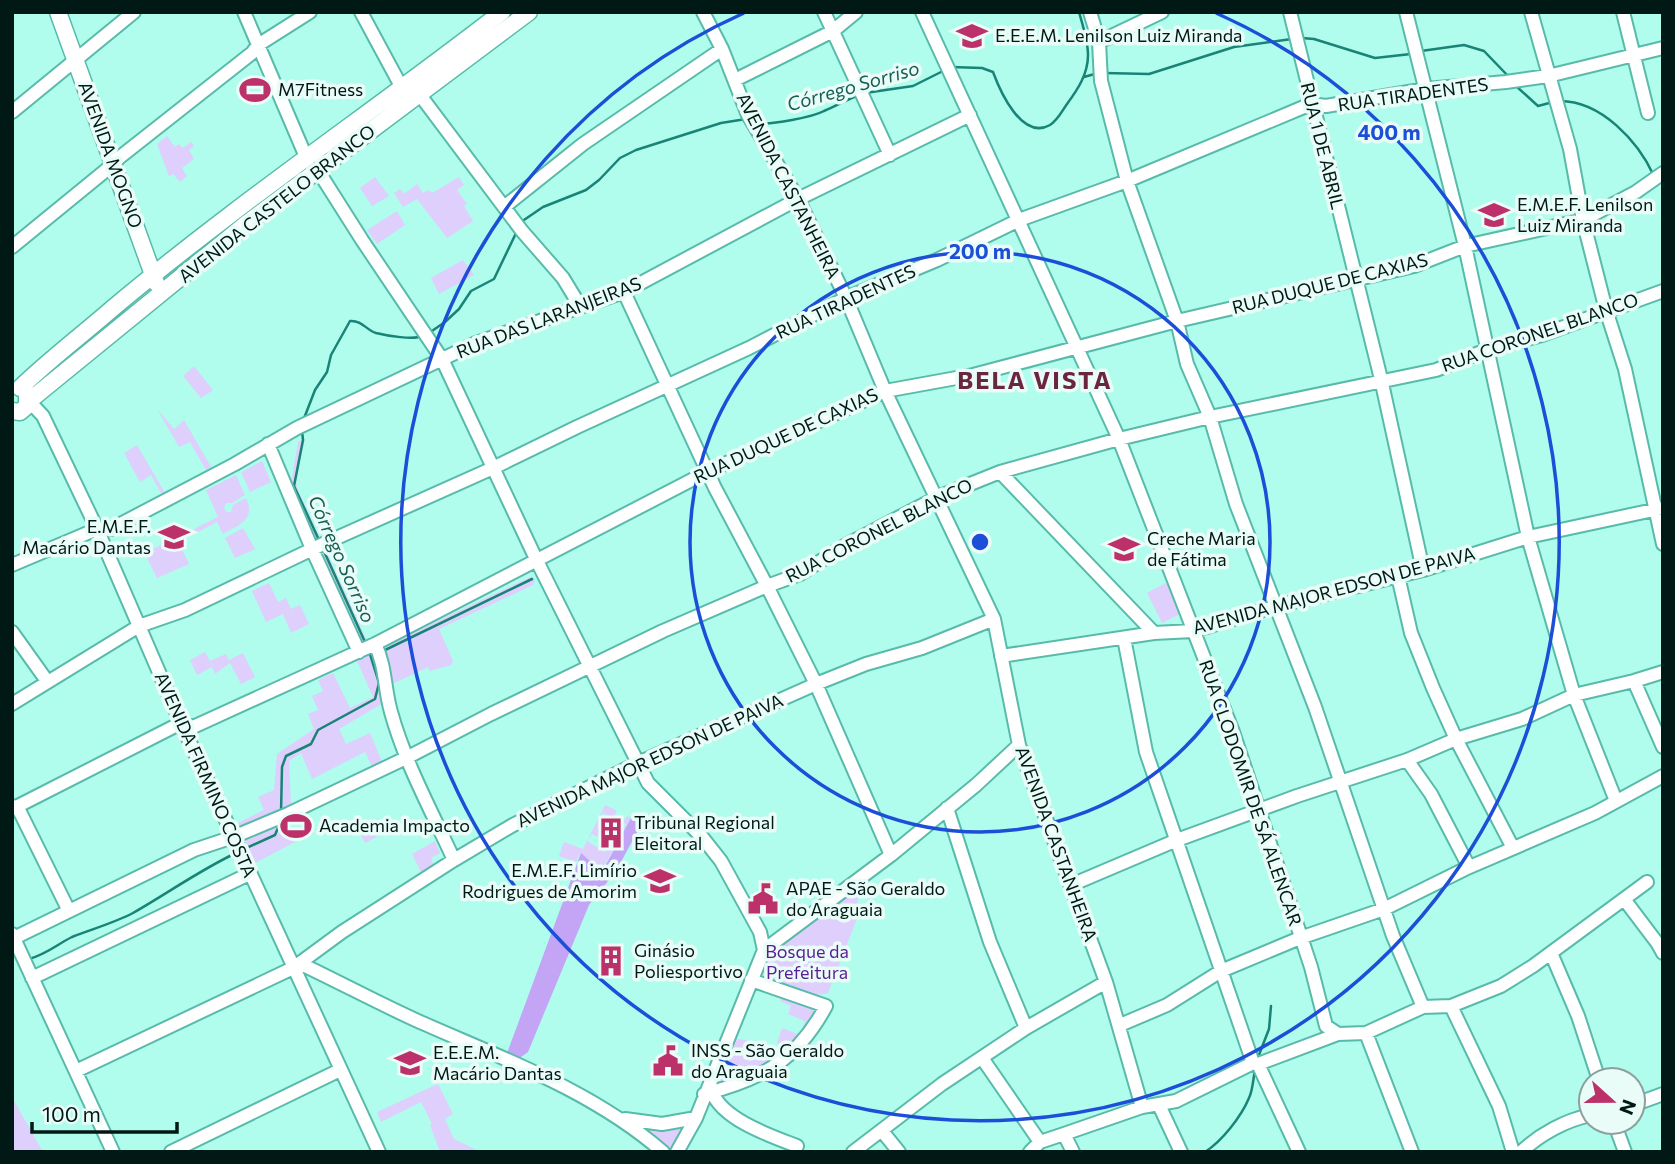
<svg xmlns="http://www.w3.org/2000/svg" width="1675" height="1164" viewBox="0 0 1675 1164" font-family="Commissioner,sans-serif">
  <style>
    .green { fill: #dfcffc }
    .forest { fill: #c3a4f5 }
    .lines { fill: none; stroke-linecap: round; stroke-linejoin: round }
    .stream { stroke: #188476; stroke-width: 2.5 }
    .minor-casing { stroke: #58bbaa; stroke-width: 16 }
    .major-casing { stroke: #58bbaa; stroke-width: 19 }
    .minor { stroke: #fff; stroke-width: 12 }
    .major { stroke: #fff; stroke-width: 16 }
    .ring { fill: none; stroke: #1d4ed8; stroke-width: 3.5 }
    .labels { text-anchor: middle; stroke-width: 7; stroke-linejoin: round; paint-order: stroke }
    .poi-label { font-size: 18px; fill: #001915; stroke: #eafcf8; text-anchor: start }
    .street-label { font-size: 18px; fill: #001915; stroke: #eafcf8 }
    .park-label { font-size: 18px; fill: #591e93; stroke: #eafcf8 }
    .water-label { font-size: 19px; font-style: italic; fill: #165e54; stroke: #eafcf8 }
    .district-label { font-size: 24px; font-weight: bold; letter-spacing: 2px; fill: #6a263e; stroke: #eafcf8 }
    .centre { fill: #1d4ed8; stroke: #eafcf8; stroke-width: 3.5 }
    .ring-label { font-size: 21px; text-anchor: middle; font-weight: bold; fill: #1d4ed8; stroke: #eafcf8; stroke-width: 7; stroke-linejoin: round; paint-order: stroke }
  </style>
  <rect width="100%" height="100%" fill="#b0fced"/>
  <path class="green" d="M167,136L175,147L179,144L183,148L191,142L194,146L189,150L194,159L182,168L187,176L180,182L173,174L169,176L157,144Z
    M375,177L389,196L372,206L360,188Z
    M459,177L464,185L457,190L467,204L464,206L473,221L447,238L417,199L403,207L394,193L400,189L404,194L417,184L423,193L429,190L432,193Z
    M397,211L405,225L377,244L367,230Z
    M463,260L474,275L439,294L431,278Z
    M194,366L213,390L201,398L183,376Z
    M157,409L174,429L184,420L211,467L206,470L190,442L179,447Z
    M305,439L296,479L297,488L372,652L375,653L383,703L339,729L346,744L370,733L383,764L373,769L365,752L312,779L301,753L289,761L291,804C285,818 288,830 295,842L255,863H252L244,840L276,816L272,811V815L240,830L238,823L264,810L258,797L274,790L277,754L314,729L308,714L318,710L312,696L323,691L318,680L333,673L350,708L373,697L357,661L367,655L291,483L298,442Z
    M137,445L165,493L162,495L151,475L140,482L124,453Z
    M262,461L271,482L250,492L241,472Z
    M236,475L245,495L232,503H226L224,508L227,512H231L233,505L246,498C256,519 240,525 223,534L217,522L192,535L190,531L218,517L206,490Z
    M243,528L255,549L235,558L225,538Z
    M176,536L189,564L157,578L145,554Z
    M530,577H533L535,580L533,585L439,629L453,661L451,665L430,671L428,667L390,685L383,647Z
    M269,583L278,602L286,598L291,609L300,605L309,624L291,633L283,614L266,622L252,591Z
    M1166,583L1182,613L1162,623L1147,593Z
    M205,652L210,661L226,654L229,660L243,653L255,677L241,684L230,663L215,674L212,667L197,675L190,660Z
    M605,805L617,811L613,818L603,813L597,824L605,829L600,838L592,834L587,841L605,852L607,848L610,849L620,831L622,832L626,824L623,822L627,816L631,818L601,872L580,853L576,862L559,856L564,842L583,849Z
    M378,818L384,833L365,843L358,828Z
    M435,841L440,853L431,858L434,865L421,872L412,854Z
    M858,886V916L828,993C814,999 769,985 758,973L766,959L773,952Z
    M782,997L810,1007L816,1013L803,1036L789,1045L777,1043L782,1028L800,1035L805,1021L788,1014L791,1006L780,1001Z
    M733,1038L745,1040L780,1056L745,1076L717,1082Z
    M438,1084L453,1114L445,1119L454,1139L481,1152H440L430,1125L432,1124L421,1102L381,1122L377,1112Z
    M12,1097L43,1152H12Z
    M685,1126L674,1148L671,1149L641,1129Z"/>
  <path class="forest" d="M631,818L637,820L641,825L616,871L589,905L528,1052L517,1060L506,1056L581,853L602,872Z"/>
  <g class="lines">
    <path class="stream" d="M1302,38L1314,39L1375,58L1411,54
      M1421,51L1464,45L1484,51L1510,78
      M951,67L982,68L993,72C1000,91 1022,141 1050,125C1058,120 1062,111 1067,104C1078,89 1088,74 1088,55C1088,41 1083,26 1079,12
      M1104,73L1149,74L1234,47L1292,39
      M1084,77L1098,73
      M1516,86L1538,106L1553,102
      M865,93L913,86L945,70
      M1560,101C1601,101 1638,141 1654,176
      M759,123C771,125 813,117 824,111C836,106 846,100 859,95
      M521,222L543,207L586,190L599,180L620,158L636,150L721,123L746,119
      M429,333L445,322L459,309L471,291L494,279L517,231
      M303,421L315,390L327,372L331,355L350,321C362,320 366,330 376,333C388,336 413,340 423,336
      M302,431L303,440L294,486L319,540
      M323,549L365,642
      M383,651L532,579
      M281,813L282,767L286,756L311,744L318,730L375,699L379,683L369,651
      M242,850L275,835L280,823
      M29,959C47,954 56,945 72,937C92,929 114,923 133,913C168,893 200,870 236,853
      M1257,1060L1269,1029L1271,1006
      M1205,1152C1222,1141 1241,1117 1249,1098C1253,1090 1253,1079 1255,1070"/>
    <g class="minor-casing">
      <path id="minor" d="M244,12L306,157
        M361,12L402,88
        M703,12L722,49L748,115L798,199L846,298L885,391L994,619L1019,745L1106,982L1142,1107
        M824,12L890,155
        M922,12L1119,439L1233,732L1311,967L1326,1026L1338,1034
        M1090,12L1099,42L1101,81L1127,181L1177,321L1187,364L1210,417L1236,504L1315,707L1393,936L1423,1007
        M1290,12L1381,379L1423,570
        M1406,12L1465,246L1528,537L1574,695L1616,801
        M1531,12L1570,149L1583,220L1606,310L1625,369L1663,544
        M1623,12L1648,113
        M1099,42L1162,12
        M735,80L833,31L856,12
        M420,95L522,231L563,278L580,306
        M12,112L134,12
        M317,169L362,240L442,359L536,559L648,783L702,837L721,861L760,932L764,950
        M504,207L583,144L722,49
        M12,247L105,171L120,157L252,53L258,45L310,12
        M624,292L715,488L767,586L816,684L891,855
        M29,401L43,416L97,529L181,723L379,1152
        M268,444L312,549L359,652
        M1000,472L1154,633
        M12,565L97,529H111L235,464L297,428L476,343L624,292L798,199L970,115
        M1398,576L1411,633L1433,688L1456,739L1513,848
        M12,632L47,681
        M1124,638L1146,752L1253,1063
        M375,644C386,666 384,688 391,712C405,763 432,812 454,860
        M1001,656L1154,633L1193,631L1277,606L1423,570L1528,537L1663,508
        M1634,681L1663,747
        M12,704L139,626L185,610L323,544L493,468L577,427L749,348L846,298L937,260L1019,220L1127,181L1311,104L1326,106L1426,89L1506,82L1548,76L1663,48
        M1407,760L1431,794L1469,867
        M17,806L69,911
        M947,808L990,942L1026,1028
        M12,809L181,723L193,727L375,644L709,471L885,391L973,375L1177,321L1414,266L1465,246L1583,220L1636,192L1663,173
        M1071,885L1177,840L1297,796L1407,760L1456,739L1522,719L1574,695L1634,681L1663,672
        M1624,899L1658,944L1663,953
        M12,934L113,1152
        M14,938L194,850L233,837L288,814L408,757L491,714L663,631L767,586L800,574L846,545L938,497L1000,472L1119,439L1210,417L1436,370L1489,349L1542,335L1663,291
        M1551,953L1578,1016L1599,1080
        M301,964C341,983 380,1004 420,1022C504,1059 593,1091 663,1152
        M32,978L249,874
        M1451,1006L1499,1106L1513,1152
        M1120,1025L1167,1005L1221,971L1300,938L1384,909L1465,869L1595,813L1663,776
        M1366,1033L1412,1152
        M982,1058L1040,1142
        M1258,1064L1299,1152
        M76,1071L293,968L342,932L454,860L513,825L638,763L816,684L866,664L922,648L994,619
        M712,1092C723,1120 771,1136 797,1146
        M704,1094C763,1079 797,1060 826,1006L751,980
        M1159,1105L1181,1152
        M1633,1105L1663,1094
        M625,1119L662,1124L696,1118
        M1614,1122L1625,1152
        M882,1131L899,1152
        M1064,1134L1073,1152
        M171,1152L340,1070
        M677,1152L696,1118L764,950L891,855L976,785L1019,745
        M853,1152L942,1084L1026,1028L1106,982
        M1030,1152L1040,1142L1064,1134L1142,1107L1176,1101L1253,1063L1258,1064L1338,1034L1366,1033L1423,1007L1451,1006L1501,986L1533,966L1647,882
        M1521,1152C1540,1134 1566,1120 1591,1115"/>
    </g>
    <g class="major-casing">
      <path id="major" d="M58,12L156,283
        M20,388C49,360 82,335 113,308C238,203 373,112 502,12
        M29,401L246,224L529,12
        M12,411L20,412L27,406V393"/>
    </g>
    <use href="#minor" class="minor"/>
    <use href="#major" class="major"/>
  </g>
  <g class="ring">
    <circle cx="980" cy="542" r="290"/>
    <path d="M1216 13A579 579 0 1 1 744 13"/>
  </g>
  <defs>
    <g id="school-bare" transform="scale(2.415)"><path d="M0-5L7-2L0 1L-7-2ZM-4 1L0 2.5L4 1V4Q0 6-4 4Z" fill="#bc3169" stroke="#eafcf8" stroke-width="2.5" paint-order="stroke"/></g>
    <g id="stadium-bare" transform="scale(2.415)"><path d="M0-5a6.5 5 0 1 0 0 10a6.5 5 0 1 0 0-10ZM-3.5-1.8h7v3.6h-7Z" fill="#bc3169" stroke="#eafcf8" stroke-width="2.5" paint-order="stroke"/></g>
    <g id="building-bare" transform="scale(2.415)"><path d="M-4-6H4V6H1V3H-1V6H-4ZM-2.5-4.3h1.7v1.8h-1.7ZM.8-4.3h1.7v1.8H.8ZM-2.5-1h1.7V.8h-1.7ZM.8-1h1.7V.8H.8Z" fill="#bc3169" stroke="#eafcf8" stroke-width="2.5" paint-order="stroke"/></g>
    <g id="civic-bare" transform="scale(2.415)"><path d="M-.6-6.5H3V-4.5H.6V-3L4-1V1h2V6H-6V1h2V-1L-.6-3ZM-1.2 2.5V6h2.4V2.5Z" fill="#bc3169" stroke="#eafcf8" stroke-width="2.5" paint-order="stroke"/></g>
  </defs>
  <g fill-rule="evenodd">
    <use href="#school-bare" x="972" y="36"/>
    <use href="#stadium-bare" x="255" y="90"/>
    <use href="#school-bare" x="1494" y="215"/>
    <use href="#school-bare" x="174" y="537"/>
    <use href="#school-bare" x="1124" y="549"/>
    <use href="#stadium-bare" x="296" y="826"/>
    <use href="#building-bare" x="611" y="833"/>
    <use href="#school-bare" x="660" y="881"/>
    <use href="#civic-bare" x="763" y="899"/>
    <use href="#building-bare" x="611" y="961"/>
    <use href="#civic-bare" x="668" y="1061"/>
    <use href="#school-bare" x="410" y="1063"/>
  </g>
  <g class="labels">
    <g class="poi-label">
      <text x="995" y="42">E.E.E.M. Lenilson Luiz Miranda</text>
      <text x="278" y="96">M7Fitness</text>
      <text x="1517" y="211">E.M.E.F. Lenilson<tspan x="1517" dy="21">Luiz Miranda</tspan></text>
      <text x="151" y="533" text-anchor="end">E.M.E.F.<tspan x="151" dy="21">Macário Dantas</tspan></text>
      <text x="1147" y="545">Creche Maria<tspan x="1147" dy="21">de Fátima</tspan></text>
      <text x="634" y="829">Tribunal Regional<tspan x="634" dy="21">Eleitoral</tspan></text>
      <text x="319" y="832">Academia Impacto</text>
      <text x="637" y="877" text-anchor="end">E.M.E.F. Limírio<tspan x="637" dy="21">Rodrigues de Amorim</tspan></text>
      <text x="786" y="895">APAE - São Geraldo<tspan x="786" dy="21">do Araguaia</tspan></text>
      <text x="634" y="957">Ginásio<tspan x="634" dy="21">Poliesportivo</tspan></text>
      <text x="691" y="1057">INSS - São Geraldo<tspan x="691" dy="21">do Araguaia</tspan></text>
      <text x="433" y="1059">E.E.E.M.<tspan x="433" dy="21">Macário Dantas</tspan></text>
    </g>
    <g class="street-label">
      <text transform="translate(1413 95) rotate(-8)" y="6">RUA TIRADENTES</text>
      <text transform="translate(1322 146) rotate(76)" y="6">RUA 1 DE ABRIL</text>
      <text transform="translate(110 155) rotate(70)" y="6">AVENIDA MOGNO</text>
      <text transform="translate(788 186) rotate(63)" y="6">AVENIDA CASTANHEIRA</text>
      <text transform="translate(277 204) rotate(-38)" y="6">AVENIDA CASTELO BRANCO</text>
      <text transform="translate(1330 284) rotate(-14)" y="6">RUA DUQUE DE CAXIAS</text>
      <text transform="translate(846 302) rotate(-25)" y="6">RUA TIRADENTES</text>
      <text transform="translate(549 318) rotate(-21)" y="6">RUA DAS LARANJEIRAS</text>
      <text transform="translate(1540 333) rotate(-19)" y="6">RUA CORONEL BLANCO</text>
      <text transform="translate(786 436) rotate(-25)" y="6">RUA DUQUE DE CAXIAS</text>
      <text transform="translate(879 531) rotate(-27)" y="6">RUA CORONEL BLANCO</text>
      <text transform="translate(1334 591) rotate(-15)" y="6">AVENIDA MAJOR EDSON DE PAIVA</text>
      <text transform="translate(650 761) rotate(-25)" y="6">AVENIDA MAJOR EDSON DE PAIVA</text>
      <text transform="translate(205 775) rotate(66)" y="6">AVENIDA FIRMINO COSTA</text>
      <text transform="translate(1250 793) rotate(71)" y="6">RUA CLODOMIR DE SÁ ALENCAR</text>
      <text transform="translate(1056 844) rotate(70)" y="6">AVENIDA CASTANHEIRA</text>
    </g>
    <g class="park-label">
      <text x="807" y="958">Bosque da<tspan x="807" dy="21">Prefeitura</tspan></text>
    </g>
    <g class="water-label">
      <text transform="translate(853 86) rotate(-16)" y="7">Córrego Sorriso</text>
      <text transform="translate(342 559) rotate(66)" y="7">Córrego Sorriso</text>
    </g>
    <g class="district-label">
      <text x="1035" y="389">BELA VISTA</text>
    </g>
  </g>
  <circle cx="980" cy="542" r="10" class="centre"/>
  <g class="ring-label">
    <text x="1389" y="140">400 m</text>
    <text x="980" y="259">200 m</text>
  </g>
  <rect width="1675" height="1164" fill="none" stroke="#001915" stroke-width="28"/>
  <g transform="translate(1612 1101) rotate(111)"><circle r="33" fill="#eafcf8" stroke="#8ca19d" stroke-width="2"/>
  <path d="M0-5L12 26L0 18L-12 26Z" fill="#bc3169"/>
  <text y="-10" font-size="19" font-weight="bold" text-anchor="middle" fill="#001915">N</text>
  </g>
  <path d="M32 1122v10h145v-10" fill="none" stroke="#001915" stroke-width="3.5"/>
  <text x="42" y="1122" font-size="21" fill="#001915" stroke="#eafcf8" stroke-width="5" paint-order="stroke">100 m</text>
</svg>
